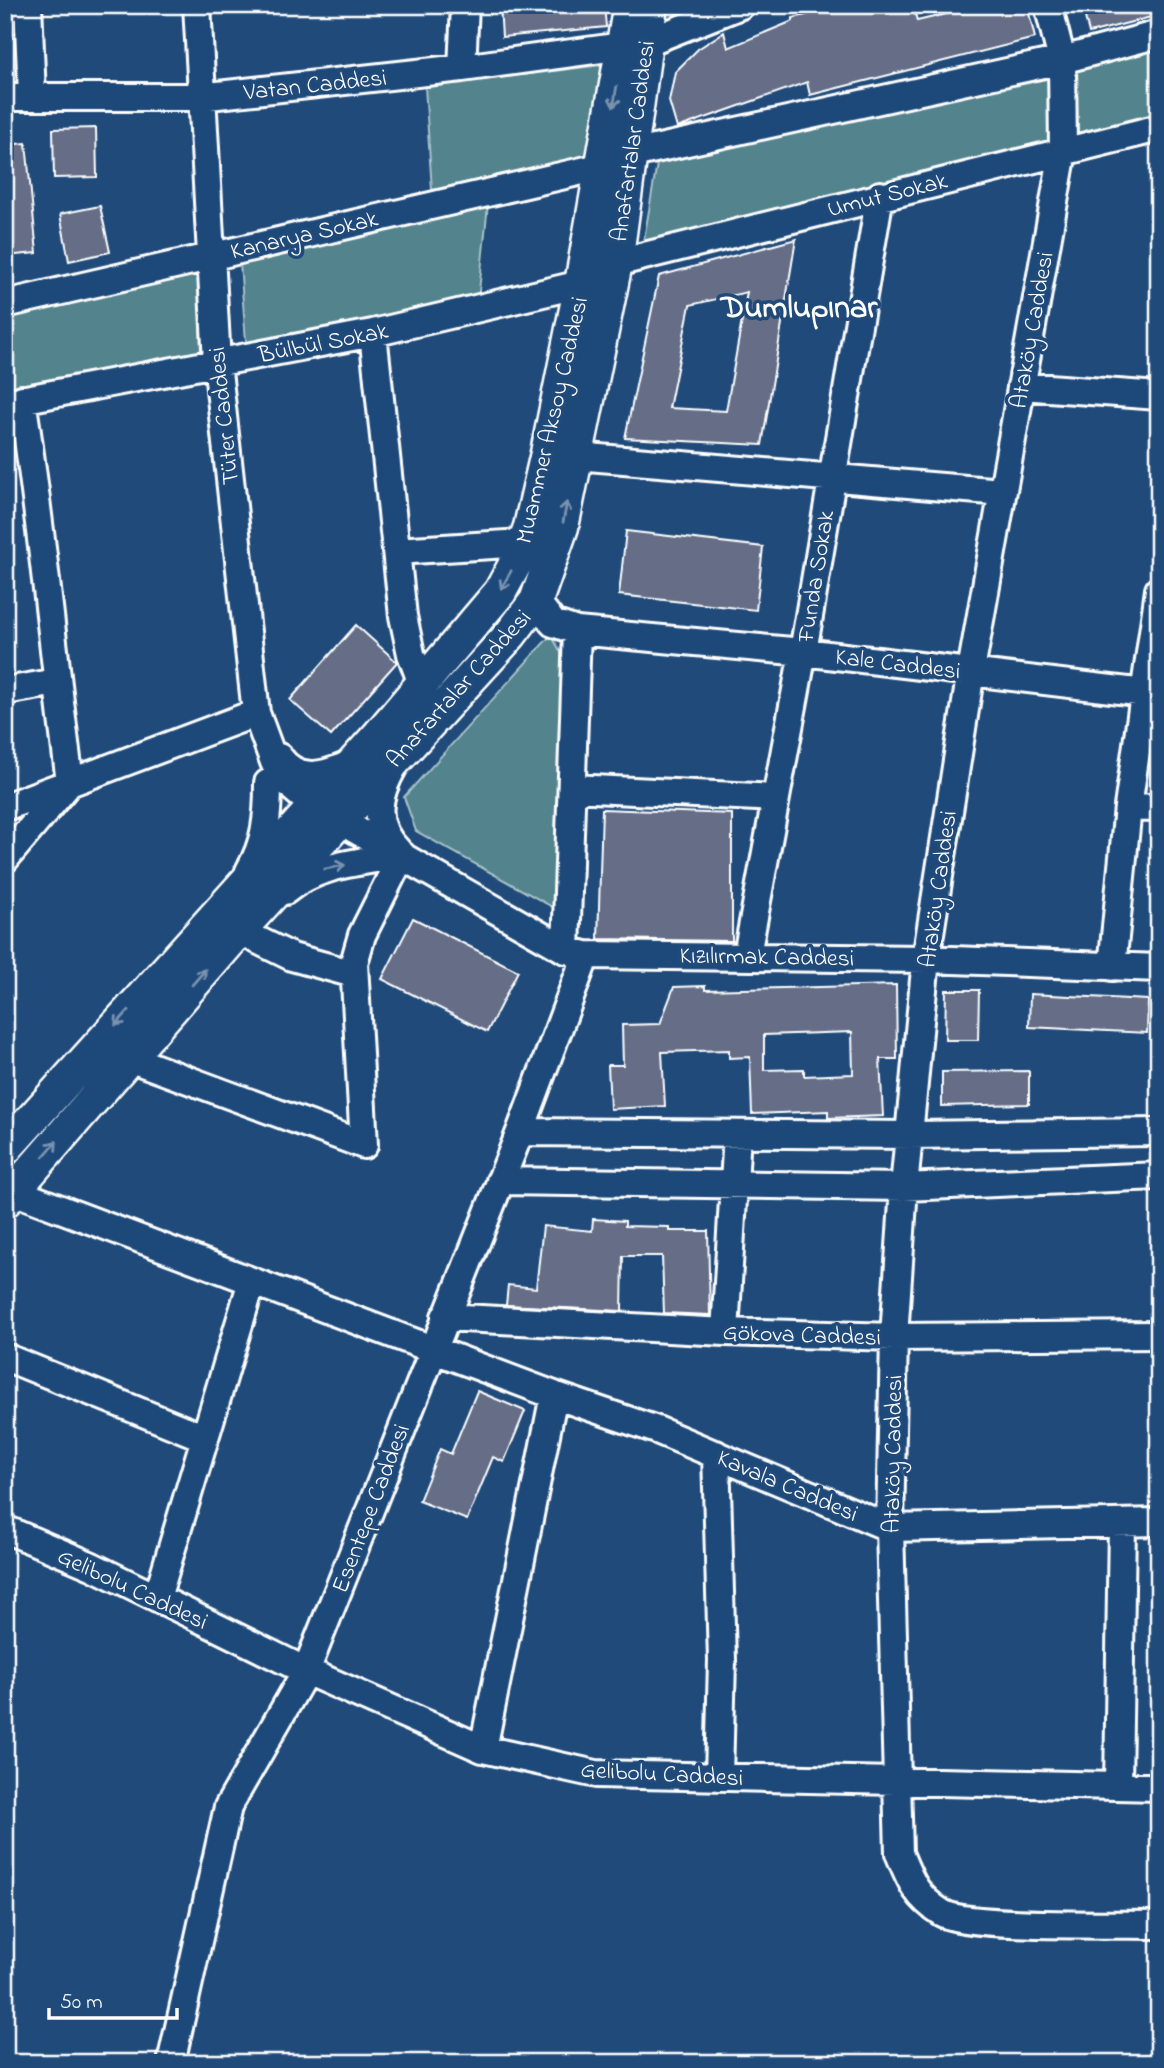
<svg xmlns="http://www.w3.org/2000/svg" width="1164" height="2068" viewBox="0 0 1164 2068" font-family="'Indie Flower',sans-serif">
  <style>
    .grass { fill: #52838d; stroke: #a8c1c6; stroke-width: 2 }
    .building { fill: #656d87; stroke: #fff; stroke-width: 2; fill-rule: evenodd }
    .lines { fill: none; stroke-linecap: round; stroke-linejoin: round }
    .minor-casing { stroke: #fff; stroke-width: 32 }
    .major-casing { stroke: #fff; stroke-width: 37 }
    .minor { stroke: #1f4a7a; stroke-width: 26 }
    .major { stroke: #1f4a7a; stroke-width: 32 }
    .oneway { stroke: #7992af }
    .labels { text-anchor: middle; stroke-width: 7; stroke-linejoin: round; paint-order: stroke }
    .street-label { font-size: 24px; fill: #fff; stroke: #1f4a7a }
    .district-label { font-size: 32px; font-weight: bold; fill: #fff; stroke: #1f4a7a }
  </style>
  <rect width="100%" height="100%" fill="#1f4a7a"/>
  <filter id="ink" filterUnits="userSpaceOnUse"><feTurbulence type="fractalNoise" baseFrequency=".0143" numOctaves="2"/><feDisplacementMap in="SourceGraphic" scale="14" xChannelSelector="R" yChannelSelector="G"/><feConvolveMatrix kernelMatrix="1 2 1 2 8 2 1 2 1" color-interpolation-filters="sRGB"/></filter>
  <g filter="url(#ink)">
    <path class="grass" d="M1159,46V118L1078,137L1076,71Z
      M610,64L599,153L432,190L425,87Z
      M1054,72L1055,146L643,245L658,158Z
      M488,204L478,301L247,354L240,263Z
      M199,270L201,362L5,392V315Z
      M551,635L570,668L558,910L416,831L404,797Z"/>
    <path class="building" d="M500,5H604L606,27L502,37Z
      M849,5H913L917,21L985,5H1027L1035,38L810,95L807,82L677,128L669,101L675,72L698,49L724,32L728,48L793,21V18Z
      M1082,5H1159V15L1089,33Z
      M96,128L97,177L54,178L53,129Z
      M26,143L37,253L5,256V145Z
      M100,206L110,252L69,261L60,214Z
      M796,239L762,445L625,438L659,276ZM747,292L726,411L669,408L690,305Z
      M626,531L763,547L756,610L619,595Z
      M356,625L397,662L331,736L290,700Z
      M602,809L732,814V941L598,939Z
      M413,918L518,971L487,1032L382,979Z
      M896,985L897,1059H880L883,1116L828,1118V1111L752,1114L750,1057L729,1058V1050L662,1052L665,1106L610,1109L608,1065H623L622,1025L660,1024L674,987L705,986V990ZM852,1032L853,1074L804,1076V1069L764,1070V1035Z
      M946,990H979L978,1040H945Z
      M1030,994L1148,1000L1147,1033L1029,1027Z
      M1029,1071V1104L942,1106V1072Z
      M593,1219L625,1221V1226L669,1227V1231H708L710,1315L664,1313L662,1256H623L622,1311L506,1305L508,1285L536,1288L543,1226L592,1231Z
      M477,1391L525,1411L504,1462L493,1457L467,1520L419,1501L440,1449L451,1454Z"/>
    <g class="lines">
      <g class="minor-casing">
        <path id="minor" d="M28,5L32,95
          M197,5L217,362L256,713L274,762L294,789L314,806L566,950L586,955L926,959L1159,968
          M1048,5L1062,60L1063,151L971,671L926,959L904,1187L894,1337L890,1528L899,1853C910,1880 916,1897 942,1913C967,1928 1121,1924 1159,1925
          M462,68L465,5
          M5,97H200L462,68L645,43L741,5
          M632,154L1062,60L1159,34
          M616,263L1159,128
          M5,304L604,166
          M373,333L403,616L411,654L422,684
          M1021,386L1159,396
          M5,403L373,333L581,284
          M576,456L1002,492
          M396,551L524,543
          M536,601L553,623L577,631L803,652L1145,693
          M5,691L57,682
          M279,757C299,785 326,775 353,763
          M394,766C376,797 372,825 398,851
          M572,788L776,798
          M5,807L256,713
          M1128,807L1159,808
          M5,859L70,782C53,654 42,526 22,399
          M249,871C266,842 268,816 268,783
          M285,891C317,864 361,862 402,855
          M253,918L239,931L292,957L354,974
          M566,950L577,631
          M747,955L803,652L880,195
          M1112,967L1128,807L1159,590
          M129,1058L364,1145L354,963L362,935L402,855
          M520,1132L911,1135L1159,1132
          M500,1181L904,1187L1159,1176
          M13,1191L554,1395L657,1430L890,1528L1159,1522
          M445,1317L725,1332L894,1337L1159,1335
          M725,1332L737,1134
          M5,1357L205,1438
          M716,1454L722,1660L719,1777
          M5,1529L92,1566L306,1671L483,1749L596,1774L1159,1787
          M157,1598L252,1281
          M483,1749L554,1395
          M1118,1786L1122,1524
          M171,2063L228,1807L306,1671L520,1132L586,955"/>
      </g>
      <g class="major-casing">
        <path id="major" d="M5,1149L377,737L500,592L519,557L530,527L547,453L581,284L629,10
          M5,1201L239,931L510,635L536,601L562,527L616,263L651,5"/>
      </g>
      <use href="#minor" class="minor"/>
      <use href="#major" class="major"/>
    </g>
    <defs><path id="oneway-shaft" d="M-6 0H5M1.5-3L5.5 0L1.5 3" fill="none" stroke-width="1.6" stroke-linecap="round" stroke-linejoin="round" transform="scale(1.75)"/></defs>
    <g class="oneway">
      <use href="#oneway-shaft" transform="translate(615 97) rotate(99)"/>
      <use href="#oneway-shaft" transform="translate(565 512) rotate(-79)"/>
      <use href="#oneway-shaft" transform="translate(506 580) rotate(119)"/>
      <use href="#oneway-shaft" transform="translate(335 867) rotate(-11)"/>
      <use href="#oneway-shaft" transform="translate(199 977) rotate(-49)"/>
      <use href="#oneway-shaft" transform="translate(122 1018) rotate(132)"/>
      <use href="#oneway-shaft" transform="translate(50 1149) rotate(-49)"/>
    </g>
  </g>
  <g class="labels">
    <g class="street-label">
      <text transform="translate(315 84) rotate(-6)" y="8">Vatan Caddesi</text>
      <text transform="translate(632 141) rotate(-82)" y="8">Anafartalar Caddesi</text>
      <text transform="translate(887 194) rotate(-14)" y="8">Umut Sokak</text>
      <text transform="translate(304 234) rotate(-13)" y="8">Kanarya Sokak</text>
      <text transform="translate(1031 330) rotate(-80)" y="8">Ataköy Caddesi</text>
      <text transform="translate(323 342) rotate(-11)" y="8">Bülbül Sokak</text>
      <text transform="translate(223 416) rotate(-96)" y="8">Tüter Caddesi</text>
      <text transform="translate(551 420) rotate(-77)" y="8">Muammer Aksoy Caddesi</text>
      <text transform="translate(815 576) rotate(-81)" y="8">Funda Sokak</text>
      <text transform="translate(898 663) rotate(7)" y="8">Kale Caddesi</text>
      <text transform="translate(458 688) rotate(-48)" y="8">Anafartalar Caddesi</text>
      <text transform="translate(937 889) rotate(-82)" y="8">Ataköy Caddesi</text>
      <text transform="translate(767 956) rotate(1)" y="8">Kızılırmak Caddesi</text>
      <text transform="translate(802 1334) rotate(2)" y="8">Gökova Caddesi</text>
      <text transform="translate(892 1454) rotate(-89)" y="8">Ataköy Caddesi</text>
      <text transform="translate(788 1485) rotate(23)" y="8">Kavala Caddesi</text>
      <text transform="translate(370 1508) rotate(-69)" y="8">Esentepe Caddesi</text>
      <text transform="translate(133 1588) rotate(25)" y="8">Gelibolu Caddesi</text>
      <text transform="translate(662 1773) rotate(3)" y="8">Gelibolu Caddesi</text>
    </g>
    <g class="district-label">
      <text x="799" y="317">Dumlupınar</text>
    </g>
  </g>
  <rect width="1164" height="2068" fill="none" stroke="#1f4a7a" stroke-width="28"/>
  <rect x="14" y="14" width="1136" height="2040" fill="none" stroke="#fff" stroke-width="2.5" filter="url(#ink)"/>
  <path d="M49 2008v10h128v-10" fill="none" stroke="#ffffff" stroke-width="3.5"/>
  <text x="60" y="2008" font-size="21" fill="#ffffff" stroke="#1f4a7a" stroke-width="5" paint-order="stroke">50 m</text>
</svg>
